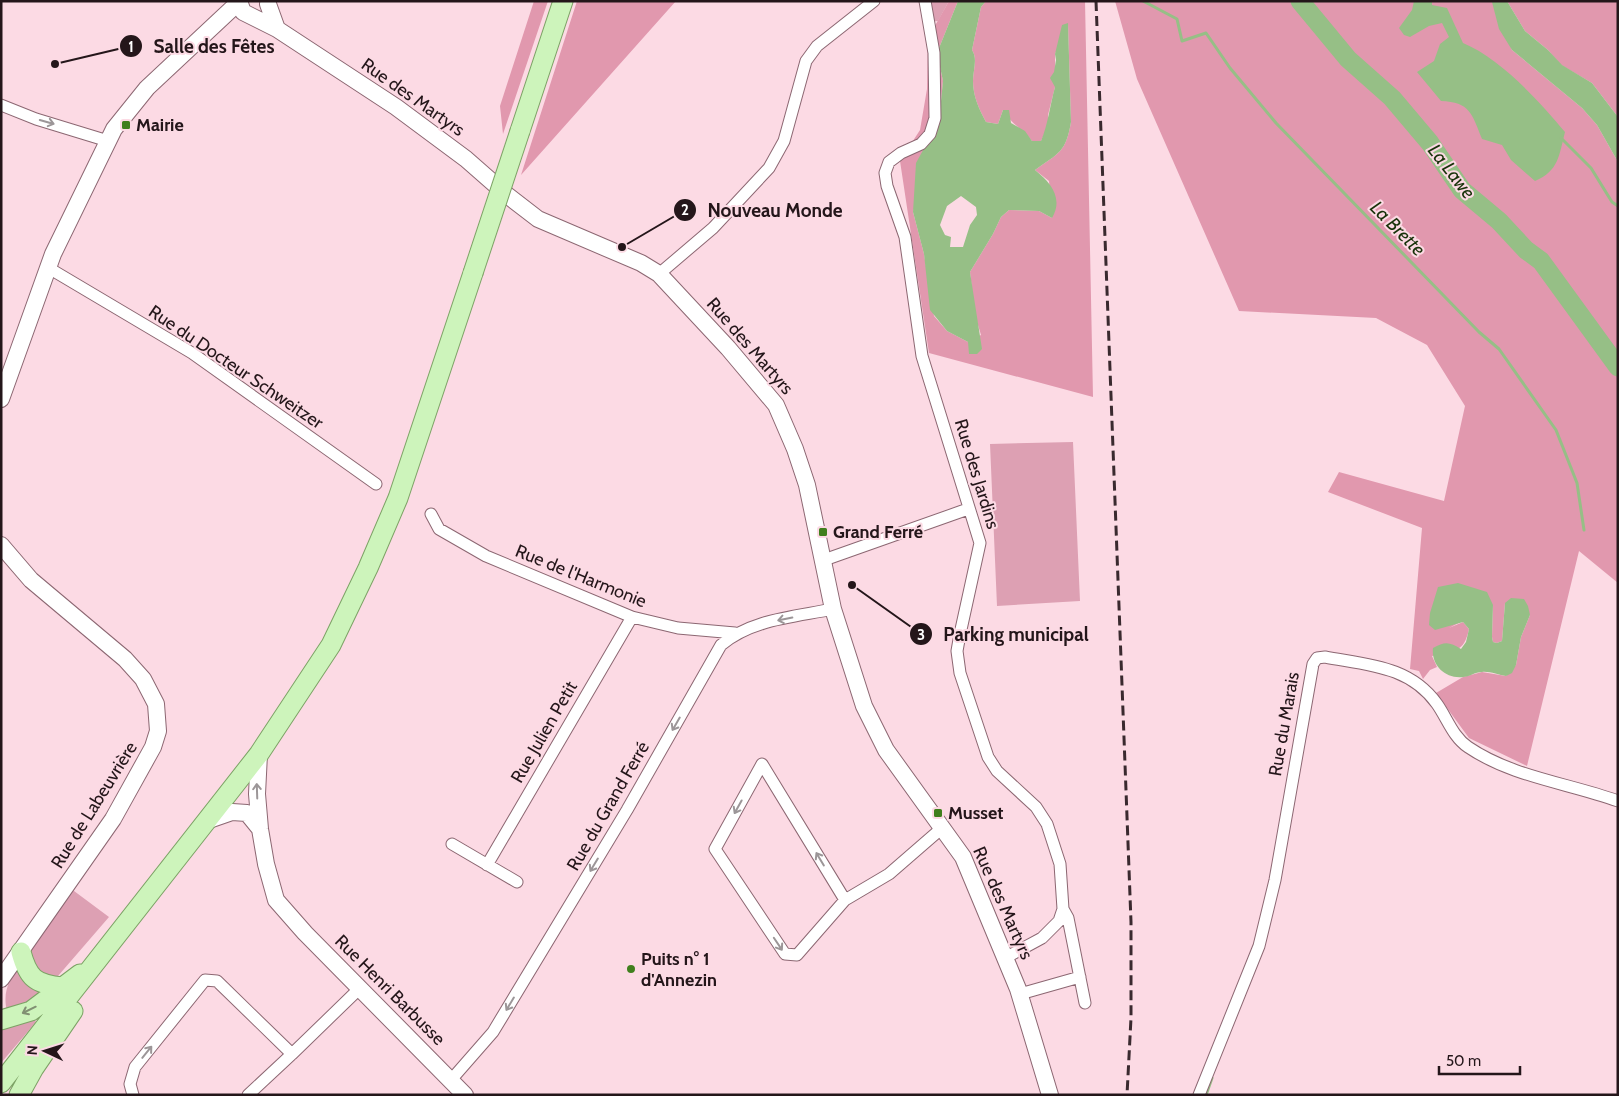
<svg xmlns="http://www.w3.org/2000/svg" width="1619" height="1096" viewBox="0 0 1619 1096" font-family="Cabin,sans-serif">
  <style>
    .green { fill: #dda0b3 }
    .forest { fill: #e198ae }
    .water { fill: #96bf86; fill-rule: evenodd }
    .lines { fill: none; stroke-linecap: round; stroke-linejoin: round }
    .stream { stroke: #96bf86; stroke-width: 3 }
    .river { stroke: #96bf86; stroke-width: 19 }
    .street-casing { stroke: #8c6772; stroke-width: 13 }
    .secondary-casing { stroke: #8c6772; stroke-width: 18 }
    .primary-casing { stroke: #7ca265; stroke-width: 21 }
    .street { stroke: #fff; stroke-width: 11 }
    .secondary { stroke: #fff; stroke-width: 16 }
    .primary { stroke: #cdf4bb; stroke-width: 19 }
    .rail { stroke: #3a2a2f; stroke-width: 3; stroke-dasharray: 10 5; stroke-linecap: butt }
    .primary-bridge-casing { stroke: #7ca265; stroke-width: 21; stroke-linecap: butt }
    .primary-bridge { stroke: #cdf4bb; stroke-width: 19 }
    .oneway { stroke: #9c9698 }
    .oneway2 { stroke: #819073 }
    .poi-dot { fill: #407f1d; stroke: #fcdae4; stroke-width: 2 }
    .labels { text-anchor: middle; stroke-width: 4; stroke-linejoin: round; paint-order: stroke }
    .street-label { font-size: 18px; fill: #24161a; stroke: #fcdae4 }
    .poi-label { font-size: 18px; font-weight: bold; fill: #24161a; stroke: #fcdae4; text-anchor: start }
    .water-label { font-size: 19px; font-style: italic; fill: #173209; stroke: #fcdae4 }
    .leader { fill: none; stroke: #24161a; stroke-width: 2 }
    .callout-dot { fill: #24161a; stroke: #fcdae4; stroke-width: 2 }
    .mark-label { font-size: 15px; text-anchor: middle; font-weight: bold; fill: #fff }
    .callout-label { font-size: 19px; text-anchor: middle; font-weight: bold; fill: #24161a; stroke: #fcdae4; stroke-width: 4; stroke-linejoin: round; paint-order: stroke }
  </style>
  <rect width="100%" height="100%" fill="#fcdae4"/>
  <path class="green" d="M925,1H949L938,21L929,22Z
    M1073,442L1080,601L997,606L990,444Z
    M70,888L109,917L58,976L44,980L29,959L33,944Z
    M21,962L51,990L32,1007L7,1011C2,991 10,978 21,962Z
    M31,1015L36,1022L1,1063V1026Z"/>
  <path class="forest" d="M534,1H548L503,134L500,106Z
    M577,1H676L521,175Z
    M949,1H958L937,53L943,81L939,121L913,212L924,254L934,316L947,331L968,342L981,335L975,315L970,272L993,234L1001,217L1009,210L1039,211L1052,218L1049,181L1035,170C1059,153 1066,152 1071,122L1068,24L1055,54V87L1048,115V126L1041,141H1032C1023,129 1011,124 1003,110L998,124L986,122C979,109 973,96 973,81C973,70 978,59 972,50L981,7L986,1H1085L1093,397L929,353L900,161L920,130L927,89L928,38Z
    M1115,1H1492L1512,50L1582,108L1597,125L1618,162V583L1579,551L1527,766L1469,738L1436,693L1463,677L1482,672L1506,676L1516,665L1521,637L1530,615L1505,603L1502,641L1497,643L1493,642L1492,637L1493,605L1449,628L1463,622L1469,629C1464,653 1454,651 1432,656L1437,667L1430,670L1423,679L1419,671L1410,669L1422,528L1328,492L1339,472L1444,501L1465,406L1427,345L1376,318L1239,311L1137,79Z
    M1507,1H1618V117L1592,83L1561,65L1548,50L1525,31Z"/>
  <path class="water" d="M958,1H986L981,7L972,50C978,59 973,70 973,81C973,96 979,109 986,122L998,124L1003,110H1009L1011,123L1025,131L1032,141H1041C1048,124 1050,105 1055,87L1050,78L1054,72L1056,60L1055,54L1062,25L1068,23L1071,122C1066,152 1059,153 1035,170C1050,182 1064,198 1052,218L1039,211L1009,210L1001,217L993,234L970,272L982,349L977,354H969L968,342L947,331L930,310L924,254L913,212L916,163L939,121L943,81L937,53ZM961,196L976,207L977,215L970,225L963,247H950L951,237L945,235L940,225L947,206Z
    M1414,1H1432V5L1447,8L1463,43C1500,58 1540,102 1565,132C1559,155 1559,171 1535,181L1511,160L1502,145L1482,139C1472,114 1470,102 1441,101L1417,72L1434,61L1440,44L1449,37L1442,23L1429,26L1410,37L1404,35L1399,28L1412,10Z
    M1507,1L1525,31L1548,50L1562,65L1592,83L1618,117V162L1597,125L1582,108L1512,50L1499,29L1492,2Z
    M1458,583L1487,592L1493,605L1492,637L1493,642L1497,643L1502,641L1505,603L1511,598L1524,599L1528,606L1530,615L1521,637L1516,665L1512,673L1506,676C1499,675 1489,671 1482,672C1475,672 1469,677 1463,677C1445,679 1431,665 1433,648C1445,641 1450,642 1461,649L1466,642L1469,629L1463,622L1435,630L1429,625L1430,613L1438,587Z"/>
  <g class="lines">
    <path class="stream" d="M1143,1L1177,19L1182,41L1206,33L1230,68L1276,123L1479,332L1499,349L1556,430L1577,483L1584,530
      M1561,138L1591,168L1612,202L1618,206
      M1206,1095L1212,1078"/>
    <path class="river" d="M1300,1L1348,59L1392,98L1430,143L1462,190L1499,221L1526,250L1541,261L1618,367"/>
    <g class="street-casing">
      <path id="street" d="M925,1L934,53L935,118L930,134L921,144L901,153L889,162L885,173L887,186L905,237L922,356L980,543L960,634L957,651L960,673L988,757L997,771L1036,807L1047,824L1060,864L1063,909L1059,921L1042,938L1005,958
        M1,105L36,119L108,141
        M47,267L192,353L376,484
        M659,274L713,228L769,168L784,141L806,61L817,46L874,1
        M431,514L439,529L486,556L632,617L678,628L735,633
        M824,560L968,509
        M452,844L517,882
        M487,865L632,617
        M845,900L762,764L715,849L785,954L797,955L845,900L889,874L942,828
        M1063,909L1068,918L1085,1003
        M1020,994L1080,977
        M451,1080L493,1032L627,810L721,645C752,619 794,617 833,609
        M133,1095L130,1084L135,1067L205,980L217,981L292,1054L360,988
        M248,1095L292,1054
        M1199,1095L1259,946L1275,880L1313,664L1317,658L1325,657C1368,665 1410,666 1437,704C1447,718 1453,737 1468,747C1512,777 1568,783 1618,801"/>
    </g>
    <g class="secondary-casing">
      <path id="secondary" d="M239,1L243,12L277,29L396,107L466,159L507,195L538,219L641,263L659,274L728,348L776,405L795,449L807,485L833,609L864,706L886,750L963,857L1018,989L1050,1095
        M268,4L277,29
        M1,399L53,254L114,129L147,88L239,2
        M1,545L31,580L125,659L143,679L156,704L158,731L153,747L113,819L1,979
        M259,754L257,794L260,829L266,864L276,900L305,933L465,1095
        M209,820L232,812L247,813L260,829"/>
    </g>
    <g class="primary-casing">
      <path id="primary" d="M520,131L563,1
        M21,952C28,978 35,984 62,987
        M1,1020L31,1011L80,974
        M1,1083L259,754L331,645L368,568L398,498L473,273
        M19,1095L34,1068L73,1011"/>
    </g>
    <use href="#street" class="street"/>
    <use href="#secondary" class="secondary"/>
    <use href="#primary" class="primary"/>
    <path class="rail" d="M1096,1L1131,922V1018L1127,1095"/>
    <g class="primary-bridge-casing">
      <path id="primary-bridge" d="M473,273L520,131"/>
    </g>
    <use href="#primary-bridge" class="primary-bridge"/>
  </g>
  <defs><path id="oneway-shaft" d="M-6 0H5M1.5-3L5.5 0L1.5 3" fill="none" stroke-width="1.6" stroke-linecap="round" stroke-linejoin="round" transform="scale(1.25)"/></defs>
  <g class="oneway">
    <use href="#oneway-shaft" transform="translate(47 122) rotate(16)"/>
    <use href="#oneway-shaft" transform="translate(785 619) rotate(169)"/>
    <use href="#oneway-shaft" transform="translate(676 724) rotate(120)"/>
    <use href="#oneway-shaft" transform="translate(257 791) rotate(-92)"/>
    <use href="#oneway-shaft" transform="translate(738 807) rotate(119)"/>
    <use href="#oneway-shaft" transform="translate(820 859) rotate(-121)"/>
    <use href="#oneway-shaft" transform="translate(594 865) rotate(121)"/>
    <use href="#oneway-shaft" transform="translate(778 944) rotate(56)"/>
    <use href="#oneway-shaft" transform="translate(510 1004) rotate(121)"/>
    <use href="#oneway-shaft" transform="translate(147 1052) rotate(-51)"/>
  </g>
  <use class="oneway2" href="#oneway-shaft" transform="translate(29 1010) rotate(154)"/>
  <g class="poi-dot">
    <rect x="121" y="120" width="10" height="10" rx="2.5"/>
    <rect x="818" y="527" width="10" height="10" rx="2.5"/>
    <rect x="933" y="808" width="10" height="10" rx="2.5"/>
    <circle cx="631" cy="969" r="5"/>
  </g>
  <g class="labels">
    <g class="street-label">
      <text transform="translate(413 97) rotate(35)" y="6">Rue des Martyrs</text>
      <text transform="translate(750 346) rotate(49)" y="6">Rue des Martyrs</text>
      <text transform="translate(236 367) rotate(34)" y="6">Rue du Docteur Schweitzer</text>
      <text transform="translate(977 474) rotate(73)" y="6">Rue des Jardins</text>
      <text transform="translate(581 576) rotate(22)" y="6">Rue de l'Harmonie</text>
      <text transform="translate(1284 724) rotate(-80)" y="6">Rue du Marais</text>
      <text transform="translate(544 732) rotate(-60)" y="6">Rue Julien Petit</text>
      <text transform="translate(94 805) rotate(-58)" y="6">Rue de Labeuvrière</text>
      <text transform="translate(608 806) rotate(-60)" y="6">Rue du Grand Ferré</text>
      <text transform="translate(1003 903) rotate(66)" y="6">Rue des Martyrs</text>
      <text transform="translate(390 990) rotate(45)" y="6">Rue Henri Barbusse</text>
    </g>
    <g class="poi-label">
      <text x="136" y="131">Mairie</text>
      <text x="833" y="538">Grand Ferré</text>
      <text x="948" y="819">Musset</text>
      <text x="641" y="965">Puits n° 1<tspan x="641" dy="21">d'Annezin</tspan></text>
    </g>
    <g class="water-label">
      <text transform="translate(1452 171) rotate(52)" y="7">La Lawe</text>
      <text transform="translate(1398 228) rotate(45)" y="7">La Brette</text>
    </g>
  </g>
  <path class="leader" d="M55 64L131 46M622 247L685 210M852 585L921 634"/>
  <g class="callout-dot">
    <circle cx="55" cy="64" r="5"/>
    <circle cx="622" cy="247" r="5"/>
    <circle cx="852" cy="585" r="5"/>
    <circle cx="131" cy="46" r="12"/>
    <circle cx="685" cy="210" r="12"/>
    <circle cx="921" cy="634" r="12"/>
  </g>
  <g class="mark-label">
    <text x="131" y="52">1</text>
    <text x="685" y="215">2</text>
    <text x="921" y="640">3</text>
  </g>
  <g class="callout-label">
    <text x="214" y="53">Salle des Fêtes</text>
    <text x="775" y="217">Nouveau Monde</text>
    <text x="1016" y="641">Parking municipal</text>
  </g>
  <rect width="1619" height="1096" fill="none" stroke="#24161a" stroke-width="5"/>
  <g transform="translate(45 1051) rotate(274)" stroke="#fcdae4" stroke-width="4" paint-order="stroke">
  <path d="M0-4L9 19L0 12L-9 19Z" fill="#24161a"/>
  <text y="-8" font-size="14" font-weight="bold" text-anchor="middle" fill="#24161a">N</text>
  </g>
  <path d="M1439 1066v8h81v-8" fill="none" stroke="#24161a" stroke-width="2.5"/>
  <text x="1446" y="1066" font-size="15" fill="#24161a" stroke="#fcdae4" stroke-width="4" paint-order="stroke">50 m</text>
</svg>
